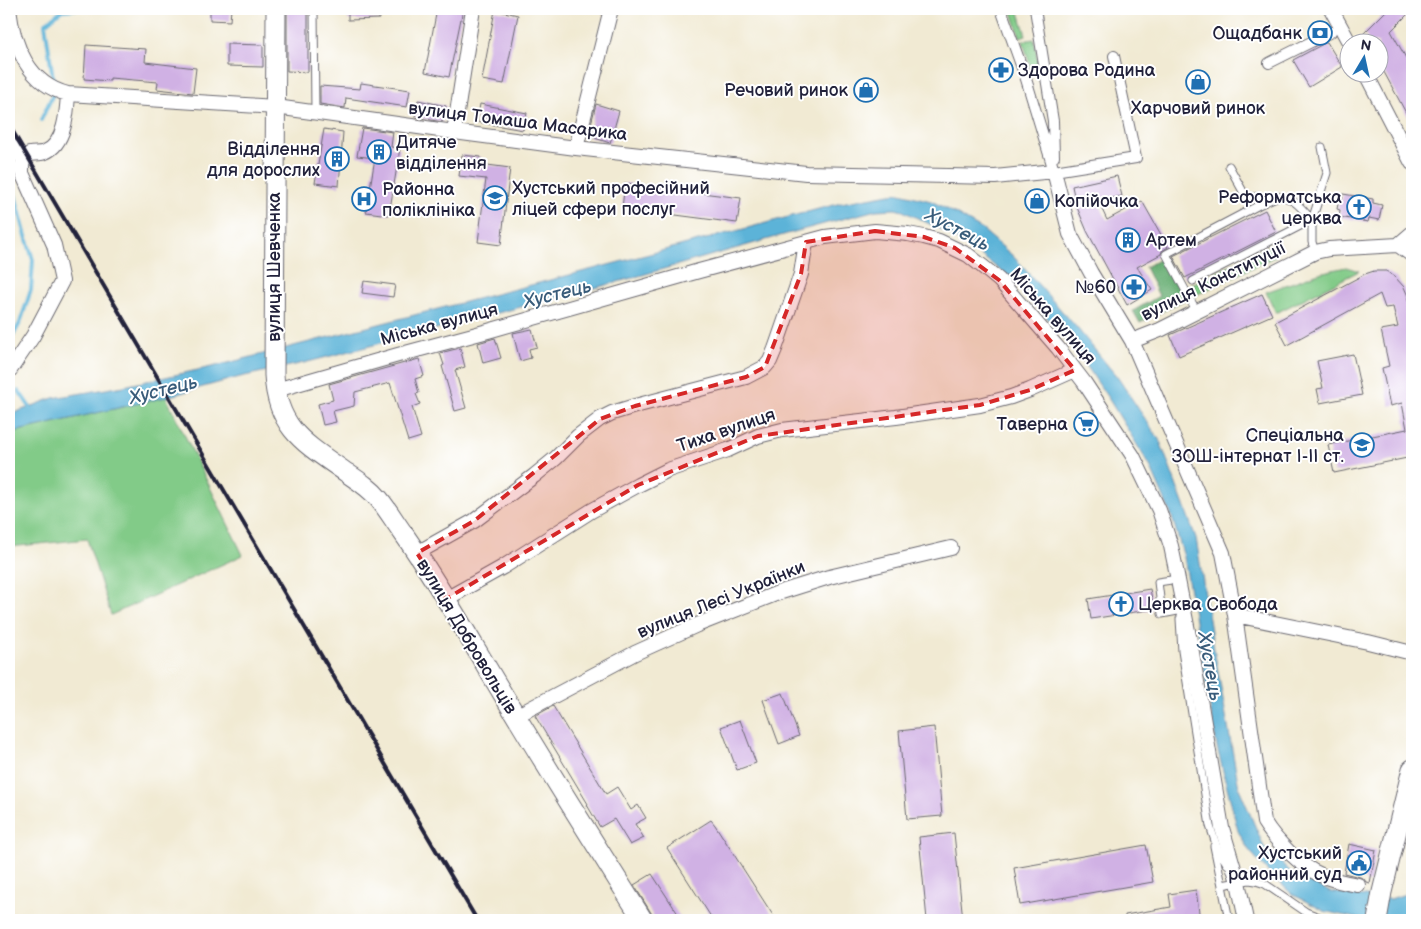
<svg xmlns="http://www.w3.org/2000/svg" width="1421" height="929" viewBox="0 0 1421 929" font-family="'Balsamiq Sans',sans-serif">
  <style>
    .green { fill: #82cb88; stroke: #527662 }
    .forest { fill: #69af74; stroke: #466858 }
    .water { fill: #5bb3d8; stroke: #3e6a8a }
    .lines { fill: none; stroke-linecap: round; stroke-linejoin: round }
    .stream { stroke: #5bb3d8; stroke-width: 4 }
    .building { fill: #d0b1e4 }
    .service-casing { stroke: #6a6870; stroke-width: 9 }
    .pedestrian-casing { stroke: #6a6870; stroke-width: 12 }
    .minor-casing { stroke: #6a6870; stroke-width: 16 }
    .secondary-casing { stroke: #6a6870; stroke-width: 21 }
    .service { stroke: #fff; stroke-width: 7 }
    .pedestrian { stroke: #fff; stroke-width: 10 }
    .minor { stroke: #fff; stroke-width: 14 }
    .secondary { stroke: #fff; stroke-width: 19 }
    .rail { stroke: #22223b; stroke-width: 4 }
    .marked { fill: #d62828; fill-opacity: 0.2; stroke: #d62828; stroke-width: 4; stroke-dasharray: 10 6; stroke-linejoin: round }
    .labels { text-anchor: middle; stroke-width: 4; stroke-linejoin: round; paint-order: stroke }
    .poi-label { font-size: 18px; fill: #22223b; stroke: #fff; text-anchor: end }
    .street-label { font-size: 18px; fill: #22223b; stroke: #fff }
    .water-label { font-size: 19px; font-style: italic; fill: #395c7a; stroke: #fff }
  </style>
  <rect width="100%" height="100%" fill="#fff"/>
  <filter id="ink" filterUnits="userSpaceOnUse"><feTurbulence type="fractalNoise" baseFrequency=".02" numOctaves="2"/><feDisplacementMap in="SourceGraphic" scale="10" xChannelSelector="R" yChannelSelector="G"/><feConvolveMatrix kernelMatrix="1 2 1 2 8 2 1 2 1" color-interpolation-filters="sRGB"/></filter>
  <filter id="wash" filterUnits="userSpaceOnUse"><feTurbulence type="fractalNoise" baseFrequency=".0096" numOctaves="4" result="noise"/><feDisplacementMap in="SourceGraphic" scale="20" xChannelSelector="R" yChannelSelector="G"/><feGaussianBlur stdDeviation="1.12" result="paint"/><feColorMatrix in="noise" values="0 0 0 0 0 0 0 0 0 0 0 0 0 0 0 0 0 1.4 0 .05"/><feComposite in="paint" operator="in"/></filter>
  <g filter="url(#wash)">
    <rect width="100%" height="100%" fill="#f1ead3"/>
    <path class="green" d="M1011,9H1018L1026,35L1020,37Z
      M1034,39L1039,70L1032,76L1027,73L1026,70L1031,69L1023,41Z
      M1271,245L1276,256L1196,295L1191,285Z
      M1346,267L1359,271L1276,313L1266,292L1319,273Z
      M166,397L243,555L111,615L87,539L9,547V433Z"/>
    <path class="forest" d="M1164,257L1186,299L1140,323L1133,311L1159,296L1145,267Z"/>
    <path class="water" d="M900,193L931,201L949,210L983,230L1013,256L1077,328L1118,378L1160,441L1196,538L1212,638L1239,788L1264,847L1292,873L1330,892L1390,899L1412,892V917L1401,920H1364L1324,911L1292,894L1268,872L1248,849L1238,831L1217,747L1184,557L1171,514L1150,466L1110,401L1076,350L1069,345L1058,331L1023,290L1009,277L974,250L944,231L903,211L895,209L876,210L794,232L614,283L304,363L240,377L166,397L9,433V415L53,398L124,386L216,366L593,269L841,203L890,194Z"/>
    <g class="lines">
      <path class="stream" d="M54,85L45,24L62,10L76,9
        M41,120L54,92
        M9,172L24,229L33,260L31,290L20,323L9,343
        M19,391L33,412"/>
    </g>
    <g id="blocks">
      <path class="building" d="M210,9H231L230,21L210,20Z
        M287,9H308V72L287,71Z
        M348,9H379V19L348,20Z
        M437,9H463L449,77L425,72Z
        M1388,9H1412V10L1391,31L1406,58L1412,50V124L1378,61V42H1369L1364,33Z
        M495,10L518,15L504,84L482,80Z
        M1327,42L1342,67L1309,87L1293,60Z
        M227,44L263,45V67L227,66Z
        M86,45L146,49L145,62L196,68L193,93L157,89L158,82L110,78V81L84,79Z
        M361,83L410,90L407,107L346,98L345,108L320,104V86L360,89Z
        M418,100L446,106L442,122L415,117Z
        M480,104L527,113L523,130L477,122Z
        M596,104L619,111L610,143L588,136Z
        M362,128L393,132L391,147L400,148L389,215L366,212L375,158L357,156Z
        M324,129L343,132L339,186L315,183Z
        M462,155L481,157L480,164L510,168L501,245L478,242L486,179L459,176Z
        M1117,176L1122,196L1098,201L1107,220L1142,201L1168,247L1162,251L1161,254L1137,267L1152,290L1127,305L1087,231L1076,205L1072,186Z
        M625,183L741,198L737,223L622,208Z
        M1343,194L1373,199V203L1382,205L1379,220L1369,218L1368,222L1339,217L1340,210L1337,209L1339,199L1342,200Z
        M1265,210L1276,232L1185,278L1173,256Z
        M1374,271H1386L1395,277L1404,287L1407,294L1412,322V457L1334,473L1328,445L1407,429L1402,403L1390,406L1382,368L1389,366L1381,330L1398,327L1393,307L1385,308L1380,294L1287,345L1275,322L1365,274Z
        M364,281L395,285L393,297L362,293Z
        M1262,294L1272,315L1179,356L1170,335Z
        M532,329L537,347L529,349L531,358L520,361L513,333Z
        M495,338L501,358L483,363L478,343Z
        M460,348L465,367L455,370L466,408L455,411L442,366L444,365L440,353Z
        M1353,354L1362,395L1320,403L1317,389L1323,388L1317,361Z
        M419,359L424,376L415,379L419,393L416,394L420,404L412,407L421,437L408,441L390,383L355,392L354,406L333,411L336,422L323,425L318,404L333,400L329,384Z
        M1150,589L1154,609L1091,619L1088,599Z
        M783,693L799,736L779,744L763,700Z
        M553,706L606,794L617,787L631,810L638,805L646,818L635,824L644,838L630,845L614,819L600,827L587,805L588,804L535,716Z
        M740,720L756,763L737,770L721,727Z
        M934,727L942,816L907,819L899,731Z
        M711,820L715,825L776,920H713L667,848Z
        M954,833L963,920H927L919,837Z
        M1349,844L1376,850L1370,883L1366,882L1364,879L1360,877L1344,873Z
        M1146,845L1153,882L1020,905L1014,868Z
        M652,874L682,920H656L653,916L634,885Z
        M1196,890L1200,920H1125V915L1171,907L1169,894Z"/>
    </g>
  </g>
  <g filter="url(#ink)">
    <use href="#blocks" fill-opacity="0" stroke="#6a6870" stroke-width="1"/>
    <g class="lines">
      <g class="service-casing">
        <path id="service" d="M314,9L315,112
          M1229,166L1246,197H1274
          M1315,252L1312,242V220L1327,173L1322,147
          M1193,281L1312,220C1303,210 1292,194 1276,197C1271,199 1266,202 1261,204L1166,254L1197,312
          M1178,580V579L1158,582L1162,614L1183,610
          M1180,619L1182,651L1210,826L1217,847L1227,864
          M1214,846L1229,920
          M1222,885L1249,880L1256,881L1265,884L1306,912L1327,920"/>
      </g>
      <g class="pedestrian-casing">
        <path id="pedestrian" d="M1001,9L1026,79L1054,171
          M1035,9L1053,121L1054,157
          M1269,63L1331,32
          M1054,171L1136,158L1114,56"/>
      </g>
      <g class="minor-casing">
        <path id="minor" d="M9,9C13,45 29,85 68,94
          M1331,9L1349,42
          M1365,72L1412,163
          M454,132L473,9
          M9,144L24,160L22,164V173L54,245L62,281L33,336L10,370
          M576,148L611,9
          M24,160L29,154C34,153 41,154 45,152C65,144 67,112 68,94L276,107L454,132L576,148L806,173L995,177L1054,171L1070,234L1091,273L1132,341L1223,553L1235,615L1264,822C1275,840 1301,867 1321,875C1333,880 1345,883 1358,885
          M1398,245L1412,233
          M1132,341L1160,330L1315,252L1329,249L1398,245L1412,255
          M276,390L398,355L488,331L699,271L825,237L875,231L908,234L924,237L939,241L968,255L982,266L999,280L1058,348L1084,382L1133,456L1159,510L1171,546L1175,565L1190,641L1222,828L1238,882L1246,920
          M417,553L474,521L534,476L556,458L578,436L600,419L612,413L635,406L746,377L765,367L770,361L775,349L801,274L806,242
          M446,599L503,567L591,511L638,485L668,470L728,450L758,436L782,430L896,417L980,405L1011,397L1030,390L1075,370
          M1235,615L1368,642L1412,653
          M516,716L635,653L697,625L778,593L829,577L951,548"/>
      </g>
      <g class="secondary-casing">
        <path id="secondary" d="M276,9L274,375C277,430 306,444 347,473C359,481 370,488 379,499C388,510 395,522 403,533C441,587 473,645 507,701C551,775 597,847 643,920
          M1377,920L1382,892L1412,769"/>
      </g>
      <use href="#service" class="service"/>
      <use href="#pedestrian" class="pedestrian"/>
      <use href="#minor" class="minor"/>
      <use href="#secondary" class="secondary"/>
      <path class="rail" d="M9,125L477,920"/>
    </g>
  </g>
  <path class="marked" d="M875,231L924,237L955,248L999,280L1075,370L1030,390L980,405L758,436L638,485L446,599L417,553L474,521L600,419L635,406L746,377L765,367L801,274L806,242Z"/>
  <defs>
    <g id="bank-ring" transform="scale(1.25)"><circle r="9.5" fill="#fff" stroke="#1f6fb2" stroke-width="1.5"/><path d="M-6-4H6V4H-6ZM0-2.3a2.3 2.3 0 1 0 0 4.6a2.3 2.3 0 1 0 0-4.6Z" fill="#1f6fb2"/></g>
    <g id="pharmacy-ring" transform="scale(1.25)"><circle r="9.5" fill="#fff" stroke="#1f6fb2" stroke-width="1.5"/><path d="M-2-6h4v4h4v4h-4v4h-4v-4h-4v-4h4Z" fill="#1f6fb2"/></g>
    <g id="shop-ring" transform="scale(1.25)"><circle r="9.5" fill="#fff" stroke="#1f6fb2" stroke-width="1.5"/><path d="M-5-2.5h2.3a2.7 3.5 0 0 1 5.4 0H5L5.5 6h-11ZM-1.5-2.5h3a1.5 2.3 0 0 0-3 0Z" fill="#1f6fb2"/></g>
    <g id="building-ring" transform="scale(1.25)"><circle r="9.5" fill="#fff" stroke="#1f6fb2" stroke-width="1.5"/><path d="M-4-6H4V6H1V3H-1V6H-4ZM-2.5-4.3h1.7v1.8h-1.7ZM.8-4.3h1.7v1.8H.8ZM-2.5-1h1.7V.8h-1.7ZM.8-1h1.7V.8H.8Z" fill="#1f6fb2"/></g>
    <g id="university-ring" transform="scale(1.25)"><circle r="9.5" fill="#fff" stroke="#1f6fb2" stroke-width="1.5"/><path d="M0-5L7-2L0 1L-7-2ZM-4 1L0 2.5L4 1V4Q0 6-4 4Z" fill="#1f6fb2"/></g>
    <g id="hospital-ring" transform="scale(1.25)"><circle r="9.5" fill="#fff" stroke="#1f6fb2" stroke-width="1.5"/><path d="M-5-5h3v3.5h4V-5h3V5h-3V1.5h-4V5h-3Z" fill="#1f6fb2"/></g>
    <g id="church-ring" transform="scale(1.25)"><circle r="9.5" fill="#fff" stroke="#1f6fb2" stroke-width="1.5"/><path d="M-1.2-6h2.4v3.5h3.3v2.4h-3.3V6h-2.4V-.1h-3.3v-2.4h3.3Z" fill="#1f6fb2"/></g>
    <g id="supermarket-ring" transform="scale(1.25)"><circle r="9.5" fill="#fff" stroke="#1f6fb2" stroke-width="1.5"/><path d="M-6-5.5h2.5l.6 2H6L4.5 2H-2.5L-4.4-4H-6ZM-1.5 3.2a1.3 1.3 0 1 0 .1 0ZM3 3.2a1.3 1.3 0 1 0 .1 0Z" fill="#1f6fb2"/></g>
    <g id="school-ring" transform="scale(1.25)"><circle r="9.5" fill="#fff" stroke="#1f6fb2" stroke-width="1.5"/><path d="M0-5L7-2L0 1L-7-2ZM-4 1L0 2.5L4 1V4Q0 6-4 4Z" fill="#1f6fb2"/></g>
    <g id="civic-ring" transform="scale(1.25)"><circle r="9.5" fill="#fff" stroke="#1f6fb2" stroke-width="1.5"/><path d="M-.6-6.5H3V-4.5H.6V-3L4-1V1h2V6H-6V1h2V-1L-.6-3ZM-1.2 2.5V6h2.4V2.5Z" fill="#1f6fb2"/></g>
  </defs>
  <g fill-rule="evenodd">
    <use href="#bank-ring" x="1320" y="33"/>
    <use href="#pharmacy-ring" x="1001" y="70"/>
    <use href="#shop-ring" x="1198" y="82"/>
    <use href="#shop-ring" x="866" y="90"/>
    <use href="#building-ring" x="379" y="152"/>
    <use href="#building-ring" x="337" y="159"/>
    <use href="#university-ring" x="495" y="198"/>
    <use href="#hospital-ring" x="364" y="199"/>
    <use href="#shop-ring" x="1037" y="201"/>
    <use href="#church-ring" x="1359" y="207"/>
    <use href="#building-ring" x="1128" y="240"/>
    <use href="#pharmacy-ring" x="1134" y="287"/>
    <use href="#supermarket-ring" x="1086" y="424"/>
    <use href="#school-ring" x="1362" y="445"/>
    <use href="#church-ring" x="1121" y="604"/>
    <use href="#civic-ring" x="1359" y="863"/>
  </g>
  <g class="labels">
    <g class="poi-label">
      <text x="1302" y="39">Ощадбанк</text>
      <text x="1018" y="76" text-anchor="start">Здорова Родина</text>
      <text x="848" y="96">Речовий ринок</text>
      <text x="1198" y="114" text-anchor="middle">Харчовий ринок</text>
      <text x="396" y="148" text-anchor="start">Дитяче<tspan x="396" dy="21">відділення</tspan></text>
      <text x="320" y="155">Відділення<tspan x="320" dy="21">для дорослих</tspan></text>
      <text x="512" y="194" text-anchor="start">Хустський професійний<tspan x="512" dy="21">ліцей сфери послуг</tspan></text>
      <text x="382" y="195" text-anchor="start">Районна<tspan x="382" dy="21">поліклініка</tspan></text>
      <text x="1342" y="203">Реформатська<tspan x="1342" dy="21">церква</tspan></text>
      <text x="1054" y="207" text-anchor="start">Копійочка</text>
      <text x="1146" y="246" text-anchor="start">Артем</text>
      <text x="1116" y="293">№60</text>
      <text x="1068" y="430">Таверна</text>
      <text x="1344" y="441">Спеціальна<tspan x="1344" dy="21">ЗОШ-інтернат І-ІІ ст.</tspan></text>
      <text x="1138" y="610" text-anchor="start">Церква Свобода</text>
      <text x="1342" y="859">Хустський<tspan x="1342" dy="21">районний суд</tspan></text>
    </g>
    <g class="street-label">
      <text transform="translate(518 121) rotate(7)" y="6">вулиця Томаша Масарика</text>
      <text transform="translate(274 267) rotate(-90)" y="6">вулиця Шевченка</text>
      <text transform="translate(1213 281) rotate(-26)" y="6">вулиця Конституції</text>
      <text transform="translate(1053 316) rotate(49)" y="6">Міська вулиця</text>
      <text transform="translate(439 324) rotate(-15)" y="6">Міська вулиця</text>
      <text transform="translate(726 430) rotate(-19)" y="6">Тиха вулиця</text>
      <text transform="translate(721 599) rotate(-22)" y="6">вулиця Лесі Українки</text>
      <text transform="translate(467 636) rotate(59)" y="6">вулиця Добровольців</text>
    </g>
    <g class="water-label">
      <text transform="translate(958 229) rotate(28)" y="7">Хустець</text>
      <text transform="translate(557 293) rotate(-14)" y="7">Хустець</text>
      <text transform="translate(163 389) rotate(-14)" y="7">Хустець</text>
      <text transform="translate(1211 666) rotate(80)" y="7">Хустець</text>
    </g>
  </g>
  <rect width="1421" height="929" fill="none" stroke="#fff" stroke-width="30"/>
  <g transform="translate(1364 58) rotate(9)"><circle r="24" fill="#ffffff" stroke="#a7a7b1"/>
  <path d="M0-4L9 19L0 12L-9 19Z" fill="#1f6fb2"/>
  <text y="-8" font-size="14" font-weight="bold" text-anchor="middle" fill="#22223b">N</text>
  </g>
</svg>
